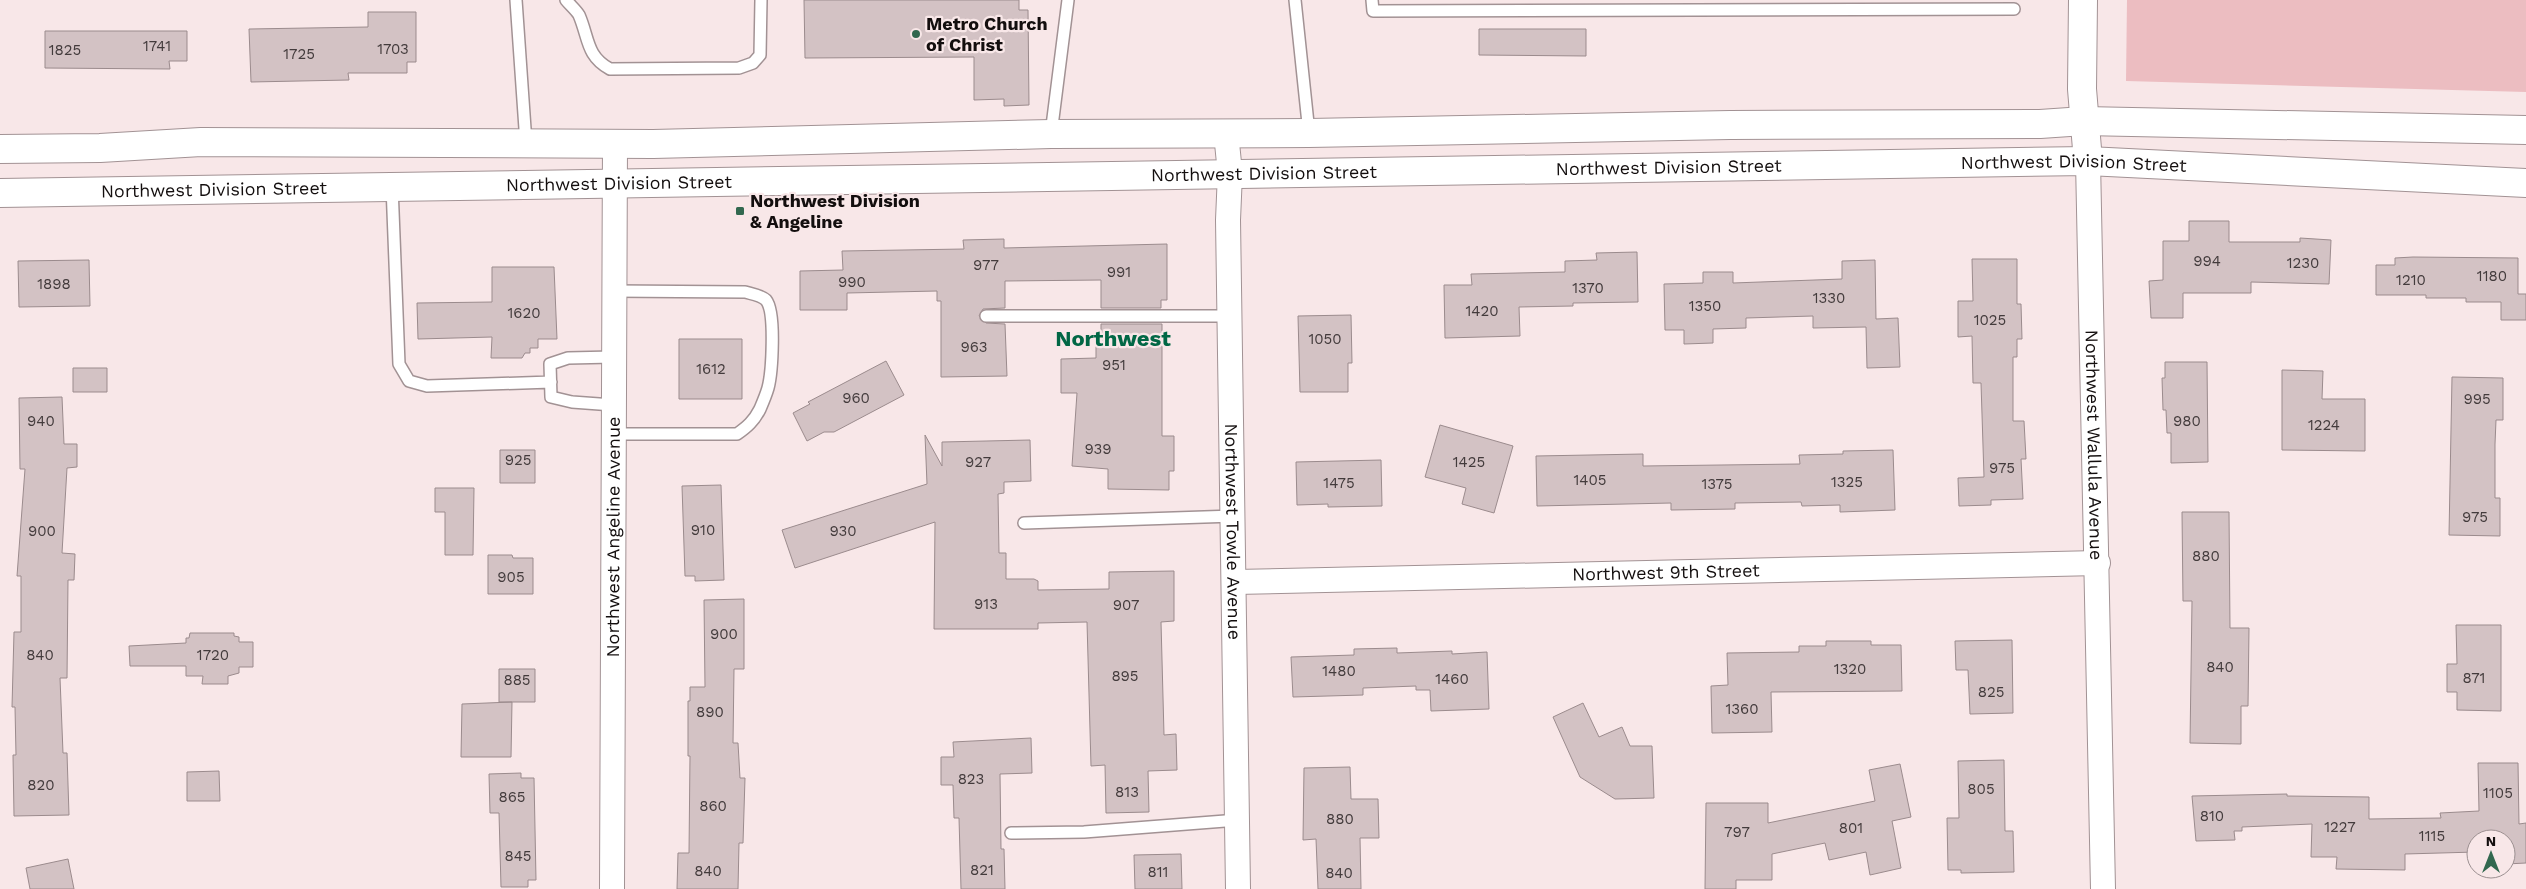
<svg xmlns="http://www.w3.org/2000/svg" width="2526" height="889" viewBox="0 0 2526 889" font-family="'Work Sans',sans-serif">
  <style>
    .green { fill: #ecbdc1 }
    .building { fill: #d3c2c4; stroke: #9b8b8d }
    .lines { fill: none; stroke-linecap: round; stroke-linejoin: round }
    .service-casing { stroke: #a29294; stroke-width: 14 }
    .minor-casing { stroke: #a29294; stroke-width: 26 }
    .tertiary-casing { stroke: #a29294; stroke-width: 30 }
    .primary-casing { stroke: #a29294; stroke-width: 30 }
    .service { stroke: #fff; stroke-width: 11 }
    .minor { stroke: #fff; stroke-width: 24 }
    .tertiary { stroke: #fff; stroke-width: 28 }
    .primary { stroke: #fff; stroke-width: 28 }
    .poi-dot { fill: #32684f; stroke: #f8e7e8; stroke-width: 2 }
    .labels { text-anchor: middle; stroke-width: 4.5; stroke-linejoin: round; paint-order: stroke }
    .number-label { font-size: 15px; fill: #433b3c }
    .poi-label { font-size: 18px; font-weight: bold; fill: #130e0e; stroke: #f8e7e8; text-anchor: start }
    .street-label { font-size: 18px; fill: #130e0e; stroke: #f8e7e8 }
    .district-label { font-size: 22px; font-weight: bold; fill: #016745; stroke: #f8e7e8 }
  </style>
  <rect width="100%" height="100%" fill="#f8e7e8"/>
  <path class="green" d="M2127,0H2526V92L2126,81Z"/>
  <path class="building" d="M804,0H1019V10H1028L1029,105L1004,106V99L974,100V57L805,58Z
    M368,12H416V62H407V73H348L349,80L251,82L249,29L368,27Z
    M1479,29H1586V56L1479,55Z
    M45,31H187V61H169L170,69L45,68Z
    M2189,221H2229V242H2300V238L2331,240L2329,284L2251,282V293H2183V318H2151L2149,281L2163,280V241H2189Z
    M1004,239V248L1167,244V300H1161V308H1101V280L1005,281V308L983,309L979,316L986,323L1005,324L1007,376L941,377V301H937V291L847,293V310H800V271L843,270L842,251L964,249L963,240Z
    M1637,252L1638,302L1573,303V306L1519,307L1520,336L1445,338L1444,285H1472L1471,274L1565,272V261L1597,260L1596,253Z
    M2413,257L2518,258V294H2526V320H2501V302H2466V298H2426V295H2376V265H2395V258Z
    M1972,259H2017V304H2021L2022,339H2017V357H2013V421H2024L2026,459H2021L2023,499L1991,500V505L1959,506L1958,478L1984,477L1981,383H1973L1972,336L1958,337V301H1973Z
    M89,260L90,306L19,307L18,261Z
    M1875,260L1876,319L1898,318L1900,367L1867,368L1866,327L1813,328V316L1746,318V328L1713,329V343L1684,344V330H1665L1664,284L1703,283V272H1733V283L1842,279V261Z
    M492,267H554L557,339H538V348H530V353H525L522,358H491L492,337L418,339L417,303L492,302Z
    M1351,315L1352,363H1348V392H1300L1298,316Z
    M1101,324H1162V436H1174V471H1169V490L1108,489V469L1072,466L1077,393H1061V359L1096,358V338H1101Z
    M679,339H742V399H679Z
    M886,361L904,395L834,432H824L807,441L793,413L810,404L808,402Z
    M2165,362H2207L2208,462L2171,463V433H2167L2166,410H2163L2162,378H2165Z
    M73,368H107V392H73Z
    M2282,370L2323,371L2322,399H2365V451L2282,450Z
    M2452,377L2503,378V420H2496L2495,444V498H2500V536L2449,535Z
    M62,397L64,444H77V467L67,468L62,553L75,554L74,580H68L67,678H60L63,753H67L69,815L14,816L13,755H16L15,707H12L14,632H21V576H17L25,469H20L19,398Z
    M1440,425L1513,446L1494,513L1462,504L1466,488L1425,477Z
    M925,435L942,466V442L1030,440L1031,481L1004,482V493L998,494L999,553H1006V579H1034L1038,581V590L1109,589V572L1174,571V621L1161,622L1164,735L1176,734L1177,770L1148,771L1149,812L1106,813L1105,765L1091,766L1087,622L1038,623V629H934L935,522L795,568L782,530L927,484Z
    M500,450H535V483H500Z
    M1893,450L1895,510L1840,512V505L1802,506L1801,502L1735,503V509L1671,510V503L1537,506L1536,456L1643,454V466L1800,464L1799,455L1843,454V451Z
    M1381,460L1382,506L1328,507V504L1297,505L1296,462Z
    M721,485L724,580L695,581V576H685L682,486Z
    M435,488H474L473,555H445V512H435Z
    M2182,512H2229L2230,628H2249L2248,706H2241V744L2190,743L2192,601H2183Z
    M488,555H512L513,558H533V594H488Z
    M744,599V669H734L733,743H738L740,778H745L743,843H739L738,889H677L678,853H689L690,756H688V701H690V687H705L704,600Z
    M2456,625H2501V711L2457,710V692H2447V664H2457Z
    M190,633H234V636L239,637V642H253V667H239V673L228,676V684H202L203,676H186V666H130L129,646L186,643V638H189Z
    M2012,640L2013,713L1970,714L1968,670H1956L1955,641Z
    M1826,641H1871V645H1901L1902,691L1771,692L1772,732L1712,733L1711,686L1728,685L1727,653L1799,652V646H1826Z
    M1397,648V653L1452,651V654L1487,652L1489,709L1431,711L1430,690H1416V686L1363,688V695L1293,697L1291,657L1354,655V649Z
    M499,669H535V702H499Z
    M512,702L511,757H461L462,704Z
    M1583,703L1599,737L1622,727L1630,746H1652L1654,798L1615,799L1580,777L1553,717Z
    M1031,738L1032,773L1000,774L1001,849H1004L1005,889H961L959,818H954L953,785H941V757H954L953,742Z
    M2004,760L2005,831H2013L2014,872L1961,873V870H1948L1947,818H1959L1958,761Z
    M2478,763H2518L2519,824L2526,823V863L2506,864V839H2476V864V852L2405,854V870L2336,869L2337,857H2311L2312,824L2242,827V831H2234L2235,840L2196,841L2192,796L2287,794V796L2369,797V819L2441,818L2440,813L2479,811Z
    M1900,764L1911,817L1892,821L1901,868L1870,875L1866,852L1829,860L1825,843L1772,854V880H1736V889H1705L1706,803H1768V823L1875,801L1869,770Z
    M1350,767L1351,799H1378L1379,838H1360L1361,889H1318L1316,839L1303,840L1304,768Z
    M219,771L220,801H187V772Z
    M521,773V778H534L536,880H528V887H501L499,813H490L489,774Z
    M1181,854L1182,889H1135L1134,855Z
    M68,859L74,889H30L26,868Z"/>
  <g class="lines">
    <g class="service-casing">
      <path id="service" d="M516,0L526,143
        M566,0C570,5 576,10 579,15C589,38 586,56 610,69L739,68L753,63L760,55L761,0
        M1295,0L1309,133
        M1372,0L1373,11L2014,9
        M1051,134L1068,0
        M392,186L399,364L409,381L427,386L551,382
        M986,316H1230
        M613,357L568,358L550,364L551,397L572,402L613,405
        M613,434H737C747,427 754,421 760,409C763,402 766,395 768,388C772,373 776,312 766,300C761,295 752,294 745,292L613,291
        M1024,523L1234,516
        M1011,833L1084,832L1238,820"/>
    </g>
    <g class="minor-casing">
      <g id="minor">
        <path id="s1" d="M1226,133L1230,173L1228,220L1238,889"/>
        <path id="s2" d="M2088,161L2103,889"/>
        <path id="s3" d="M1235,582L2098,563"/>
        <path id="s4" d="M612,889L615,143"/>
      </g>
    </g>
    <g class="tertiary-casing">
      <path id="tertiary" d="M2083,0L2082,89L2088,161"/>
    </g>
    <g class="primary-casing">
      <g id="primary">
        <path d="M0,149L100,148L201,142L653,144L1051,134L1309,133L1730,125L2040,124L2084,121L2526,130"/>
        <path id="s5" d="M0,193L2088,161L2526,183"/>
      </g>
    </g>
    <use href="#service" class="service"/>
    <use href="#minor" class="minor"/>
    <use href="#tertiary" class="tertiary"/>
    <use href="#primary" class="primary"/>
  </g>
  <g class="poi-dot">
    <circle cx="916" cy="34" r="5"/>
    <rect x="735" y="206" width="10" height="10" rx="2.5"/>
  </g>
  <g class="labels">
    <g class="number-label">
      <text x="157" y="51">1741</text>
      <text x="393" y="54">1703</text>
      <text x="65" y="55">1825</text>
      <text x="299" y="59">1725</text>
      <text x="2207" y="266">994</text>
      <text x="2303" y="268">1230</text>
      <text x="986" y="270">977</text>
      <text x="1119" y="277">991</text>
      <text x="2492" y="281">1180</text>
      <text x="2411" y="285">1210</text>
      <text x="852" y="287">990</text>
      <text x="54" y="289">1898</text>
      <text x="1588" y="293">1370</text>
      <text x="1829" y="303">1330</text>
      <text x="1705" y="311">1350</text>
      <text x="1482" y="316">1420</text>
      <text x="524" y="318">1620</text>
      <text x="1990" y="325">1025</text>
      <text x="1325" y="344">1050</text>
      <text x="974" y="352">963</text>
      <text x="1114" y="370">951</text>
      <text x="711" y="374">1612</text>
      <text x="856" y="403">960</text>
      <text x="2477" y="404">995</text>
      <text x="41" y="426">940</text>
      <text x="2187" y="426">980</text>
      <text x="2324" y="430">1224</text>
      <text x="1098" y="454">939</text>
      <text x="518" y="465">925</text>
      <text x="978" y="467">927</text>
      <text x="1469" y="467">1425</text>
      <text x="2002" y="473">975</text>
      <text x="1590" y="485">1405</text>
      <text x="1847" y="487">1325</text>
      <text x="1339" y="488">1475</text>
      <text x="1717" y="489">1375</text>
      <text x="2475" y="522">975</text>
      <text x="703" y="535">910</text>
      <text x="42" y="536">900</text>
      <text x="843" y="536">930</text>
      <text x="2206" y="561">880</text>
      <text x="511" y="582">905</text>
      <text x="986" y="609">913</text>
      <text x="1126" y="610">907</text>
      <text x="724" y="639">900</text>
      <text x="40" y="660">840</text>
      <text x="213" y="660">1720</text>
      <text x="2220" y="672">840</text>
      <text x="1850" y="674">1320</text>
      <text x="1339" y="676">1480</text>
      <text x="1125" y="681">895</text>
      <text x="2474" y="683">871</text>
      <text x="1452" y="684">1460</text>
      <text x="517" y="685">885</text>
      <text x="1991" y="697">825</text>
      <text x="1742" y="714">1360</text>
      <text x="710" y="717">890</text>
      <text x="971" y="784">823</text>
      <text x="41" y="790">820</text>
      <text x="1981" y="794">805</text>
      <text x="1127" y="797">813</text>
      <text x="2498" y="798">1105</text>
      <text x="512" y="802">865</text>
      <text x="713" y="811">860</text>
      <text x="2212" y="821">810</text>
      <text x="1340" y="824">880</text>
      <text x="2340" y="832">1227</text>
      <text x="1851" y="833">801</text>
      <text x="1737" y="837">797</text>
      <text x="2432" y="841">1115</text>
      <text x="518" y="861">845</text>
      <text x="982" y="875">821</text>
      <text x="708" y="876">840</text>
      <text x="1158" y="877">811</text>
      <text x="1339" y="878">840</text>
    </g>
    <g class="poi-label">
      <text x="926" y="30">Metro Church<tspan x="926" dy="21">of Christ</tspan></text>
      <text x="750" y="207">Northwest Division<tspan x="750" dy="21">&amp; Angeline</tspan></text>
    </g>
    <g class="street-label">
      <text dy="6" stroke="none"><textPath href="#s5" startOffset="2074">Northwest Division Street</textPath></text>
      <text dy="6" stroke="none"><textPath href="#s5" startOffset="1669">Northwest Division Street</textPath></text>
      <text dy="6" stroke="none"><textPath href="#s5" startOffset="1264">Northwest Division Street</textPath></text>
      <text dy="6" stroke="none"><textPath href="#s5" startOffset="619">Northwest Division Street</textPath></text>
      <text dy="6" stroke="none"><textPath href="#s5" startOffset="214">Northwest Division Street</textPath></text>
      <text dy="6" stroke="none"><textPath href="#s2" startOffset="284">Northwest Wallula Avenue</textPath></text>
      <text dy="6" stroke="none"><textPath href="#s1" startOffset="399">Northwest Towle Avenue</textPath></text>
      <text dy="6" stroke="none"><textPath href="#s4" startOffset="352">Northwest Angeline Avenue</textPath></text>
      <text dy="6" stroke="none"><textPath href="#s3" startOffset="431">Northwest 9th Street</textPath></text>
    </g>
    <g class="district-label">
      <text x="1113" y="346">Northwest</text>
    </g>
  </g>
  <g transform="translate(2491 854)"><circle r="24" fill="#f8e7e8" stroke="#9c9091"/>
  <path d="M0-4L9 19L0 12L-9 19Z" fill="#32684f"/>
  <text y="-8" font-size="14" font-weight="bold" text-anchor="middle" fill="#130e0e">N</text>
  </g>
</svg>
